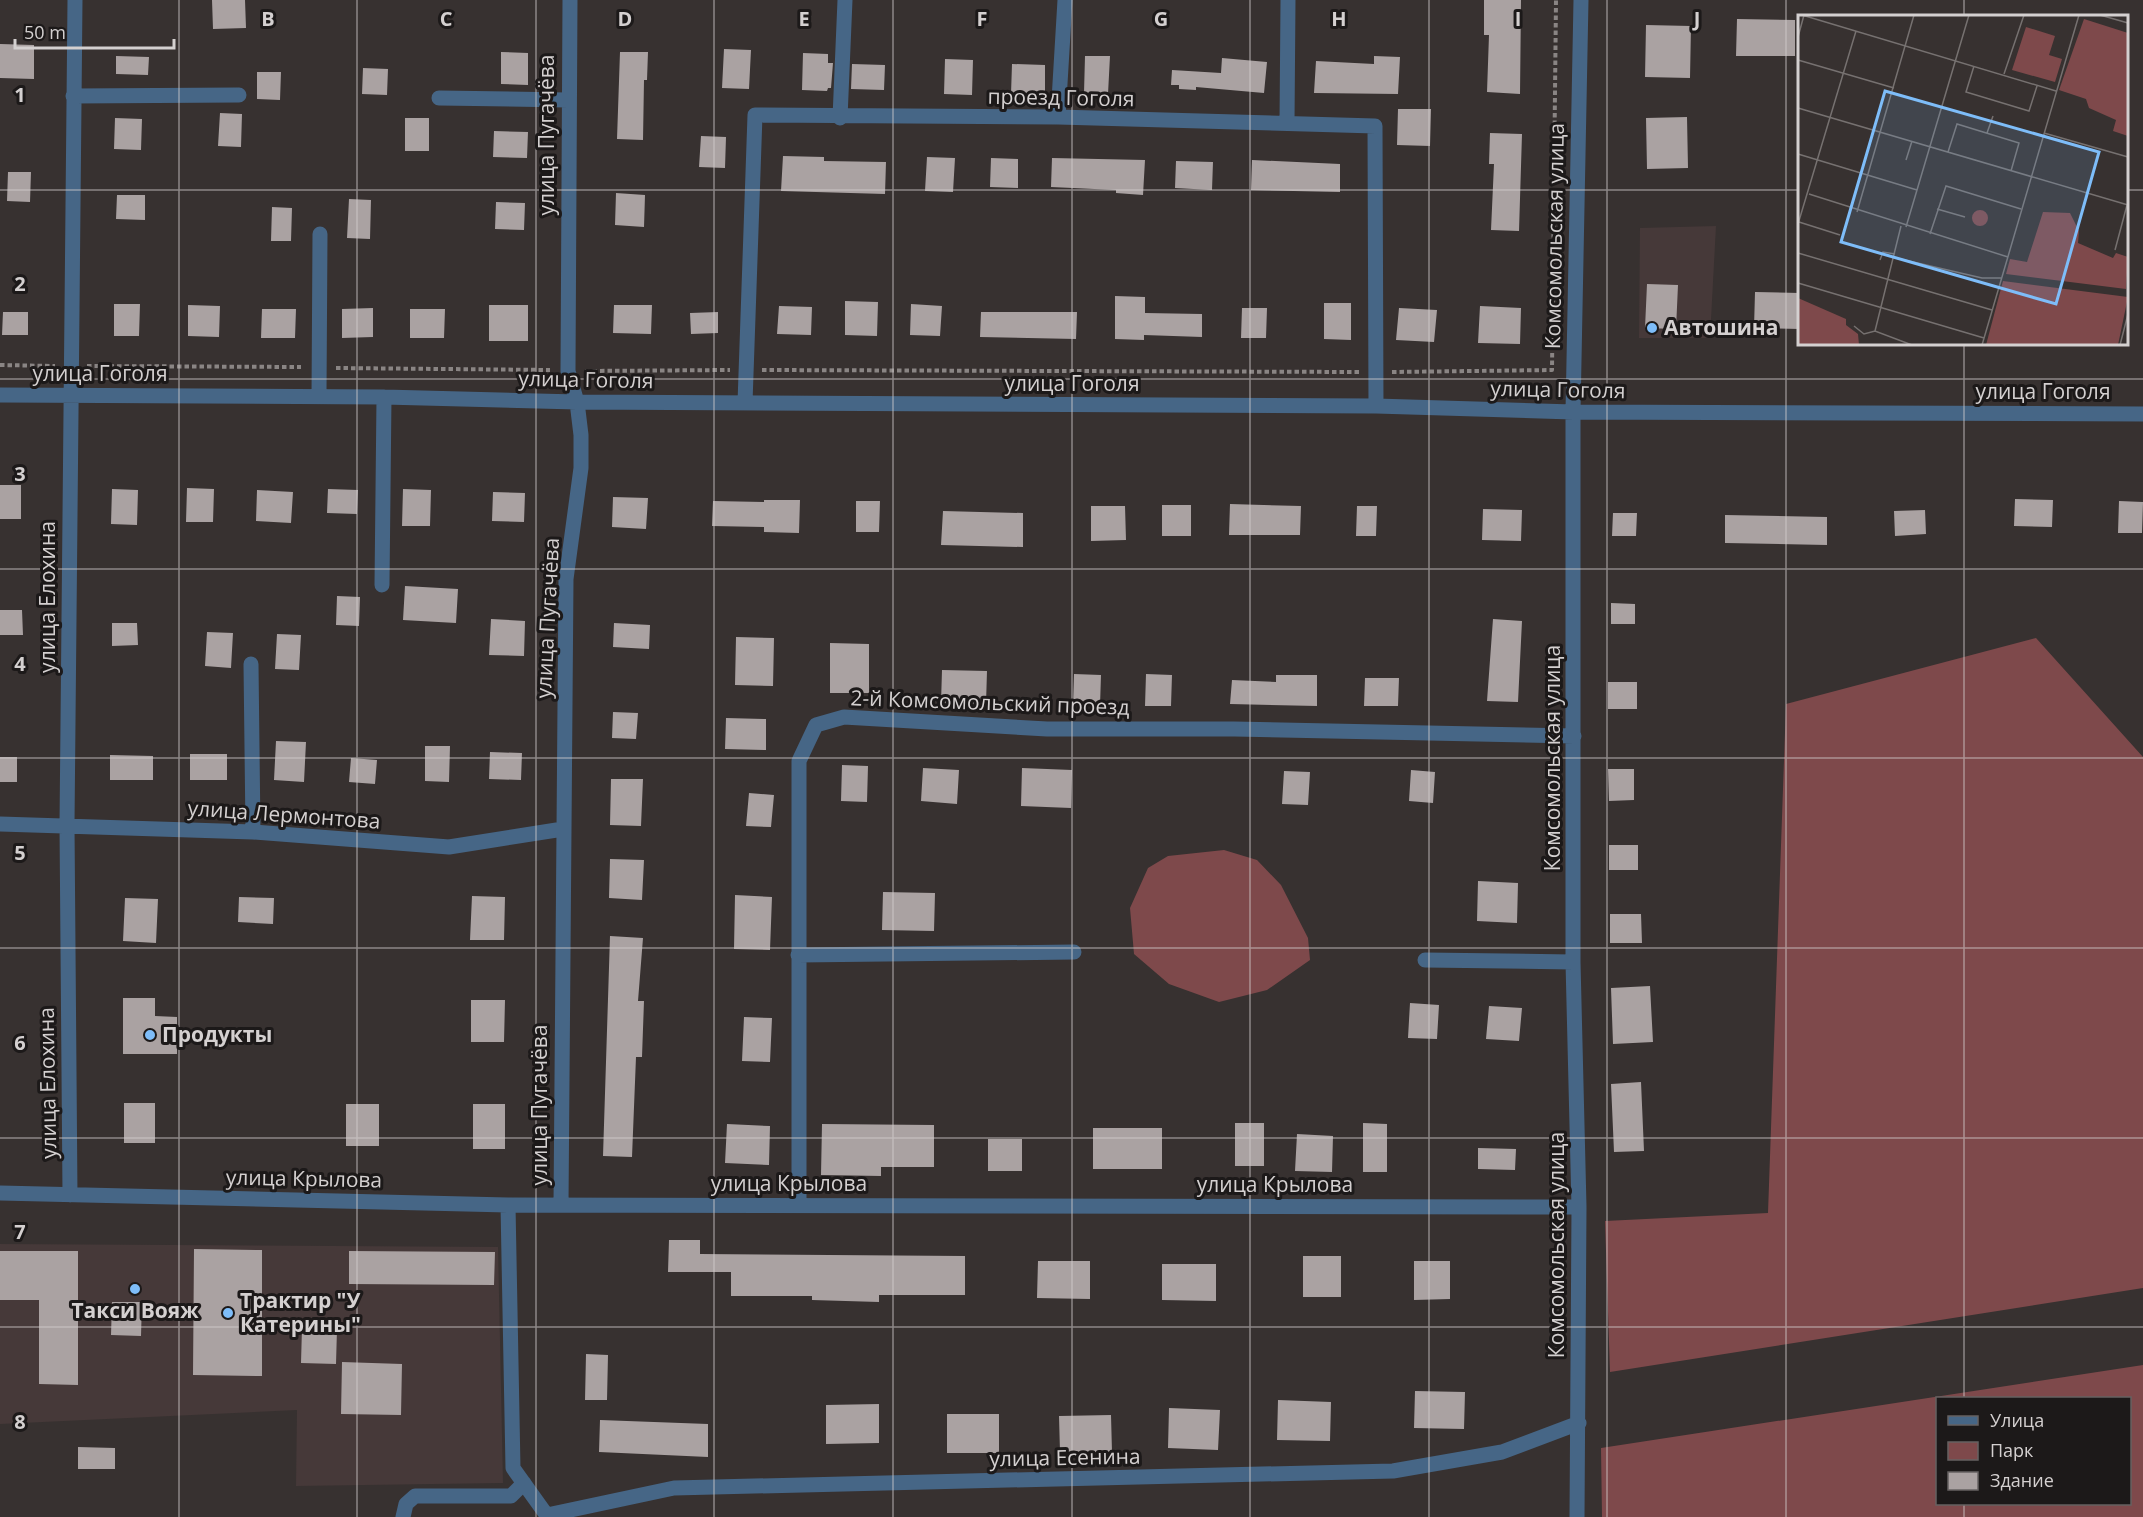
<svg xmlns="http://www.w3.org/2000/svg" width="2143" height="1517" viewBox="0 0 2143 1517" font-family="'Open Sans',sans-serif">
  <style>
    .built { fill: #463939 }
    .green { fill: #7e494b; fill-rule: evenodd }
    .building { fill: #aaa2a2 }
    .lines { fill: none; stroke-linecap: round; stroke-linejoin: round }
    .path { stroke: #8a8584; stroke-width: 4; stroke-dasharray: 4.5 3; stroke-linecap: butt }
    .minor { stroke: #466686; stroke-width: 15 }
    .grid { fill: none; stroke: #d4d0d0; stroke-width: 1.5; stroke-opacity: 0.55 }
    .poi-dot { fill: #7ebdf9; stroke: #1c1919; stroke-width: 2 }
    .labels { text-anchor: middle; stroke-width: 6; stroke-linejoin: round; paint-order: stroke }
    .street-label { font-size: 21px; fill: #d4d0d0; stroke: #1c1919 }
    .poi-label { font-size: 21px; font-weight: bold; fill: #d4d0d0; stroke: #1c1919; text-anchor: start }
    .inset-road { fill: none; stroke: #767170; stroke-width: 1.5 }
    .view { fill: #7ebdf9; fill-opacity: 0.15; stroke: #7ebdf9; stroke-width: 3 }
    .inset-edge { fill: none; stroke: #d4d0d0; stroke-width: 3 }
    .grid-label { font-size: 20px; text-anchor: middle; font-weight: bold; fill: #d4d0d0; stroke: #1c1919; stroke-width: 6; stroke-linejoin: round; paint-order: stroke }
  </style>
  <rect width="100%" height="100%" fill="#373130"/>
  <path class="built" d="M1716,226L1710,338H1639L1640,228Z
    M0,1244L498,1247L503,1483L296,1486L297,1410L0,1424Z"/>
  <path class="green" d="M2036,638L2143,757V1288L1610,1372L1605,1221L1768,1213L1786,704Z
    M1224,850L1257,860L1281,885L1308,938L1310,960L1267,990L1219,1002L1169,984L1134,954L1130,908L1148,868L1168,856Z
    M2143,1365V1517H1602L1601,1448ZM2130,1398V1504H1938V1398Z"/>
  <path class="building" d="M212,0H245L246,28L213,29Z
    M1484,0H1521L1520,94L1487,92L1489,35H1484Z
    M1737,19L1795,20V56H1736Z
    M1646,25L1691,26L1690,78L1645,77Z
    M0,44L34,45V79L0,78Z
    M724,49L751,50L749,89L722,88Z
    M501,52L528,53V85L501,84Z
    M620,52H648L647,80H644L643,140L617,139Z
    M803,53L828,54V63H833L831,88H828L827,91L802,90Z
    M116,56L149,57L148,75L116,74Z
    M1085,56H1110L1108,94L1084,93Z
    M1374,56L1400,57L1398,94L1314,93L1316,61L1374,64Z
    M1222,58L1267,62L1264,93L1196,87V90L1179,89V85H1171L1172,70L1221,73Z
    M945,59L973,60L972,95L944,94Z
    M852,64L885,65L884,90L851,89Z
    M1012,64L1045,65V94H1011Z
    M363,68L388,69L387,95L362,94Z
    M257,72H281L280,100L257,99Z
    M1398,109H1431L1430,146L1397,145Z
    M220,113L242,114L241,147L218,146Z
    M1687,117L1688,168L1647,169L1646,118Z
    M115,118L142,119L141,150L114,149Z
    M405,118H429V151H405Z
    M494,131L528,132L527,158L493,157Z
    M1490,133L1522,134L1519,231L1491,230L1494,164H1489Z
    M701,136L726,137L725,168L699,167Z
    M783,156L824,157V161L886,162L885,194L781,191Z
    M927,157L955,158L953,192L925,191Z
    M991,158L1018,159V188L990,187Z
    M1052,158L1145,160L1143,195L1116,193V190L1051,187Z
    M1252,160L1340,164V192L1251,190Z
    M1176,161L1213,162L1212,190L1175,188Z
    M8,172H31L30,202L7,201Z
    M616,193L645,195L644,227L615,225Z
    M117,195H145V220L116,219Z
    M349,199L371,200L370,239L347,238Z
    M496,202L525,203L524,230L495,229Z
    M272,207L292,208L291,241H271Z
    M1647,284L1678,285L1676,329L1645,328Z
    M1755,292L1800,293V329L1754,328Z
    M1115,296L1145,297V313L1202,314V337L1144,335V340L1115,339Z
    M845,301L878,302L877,336L845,335Z
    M1324,303H1351V340L1324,339Z
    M114,304H140L139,336H114Z
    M911,304L942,306L940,336L910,335Z
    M188,305L220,306L219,337L188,336Z
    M489,305H528V341H489Z
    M614,305H652L651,334L613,333Z
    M779,306L812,307L811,335L777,334Z
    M1480,306L1521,308L1520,344L1478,343Z
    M373,308V337L342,338V309Z
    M1242,308H1267L1266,338H1241Z
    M1399,308L1437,310L1434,342L1396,340Z
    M262,309H296L295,338H261Z
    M410,309H445L444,338H410Z
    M3,312H28V335H2Z
    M718,312V333L691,334L690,313Z
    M981,312H1077L1076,339L980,337Z
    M0,485H21V519H0Z
    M187,488L214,489L213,522H186Z
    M112,489L138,490L137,525L111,524Z
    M328,489L358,490L357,514L327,513Z
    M403,489L431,490L430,526H402Z
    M257,490L293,492L291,523L256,521Z
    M493,492L525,493L524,522L492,521Z
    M613,497L648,498L646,529L612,527Z
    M2015,499L2053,500L2052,527L2014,526Z
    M764,500H800L799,533L764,532V527L712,526L713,501L764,502Z
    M856,501H880L879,532H856Z
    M2119,501L2143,502L2142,533H2118Z
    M1230,504L1301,506L1300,535H1229Z
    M1162,505H1191V536H1162Z
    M1091,506H1125L1126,540L1091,541Z
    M1357,506H1377L1376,536H1356Z
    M1483,509L1522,510L1521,541L1482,540Z
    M1925,510L1926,534L1895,536L1894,511Z
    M943,511L1023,513V547L941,545Z
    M1613,513H1637L1636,536H1612Z
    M1725,515L1827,517V545L1725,543Z
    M405,586L458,589L456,623L403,620Z
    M337,596L360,597L359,626L336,625Z
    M1611,603L1635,604V624H1611Z
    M0,610H22L23,635H0Z
    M491,619L525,621L524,656L489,655Z
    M1493,619L1522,621L1518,702L1487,701Z
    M112,623H137L138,645L112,646Z
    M614,623L650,625L649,649L613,647Z
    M207,632L233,633L231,668L205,666Z
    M277,634L301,635L299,670L275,669Z
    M736,637L774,638L773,686L735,685Z
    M830,643L869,644V693H830Z
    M942,670L987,671L986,704L941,703Z
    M1074,674L1101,675L1100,706H1073Z
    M1146,674L1172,675L1171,706H1145Z
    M1276,675H1317V706L1230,704L1232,680L1276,682Z
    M1365,678H1399L1398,706H1364Z
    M1608,682H1637V709H1608Z
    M613,712L638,713L636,739L612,738Z
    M726,718L766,719V750L725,749Z
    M276,741L306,742L304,782L274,780Z
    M425,746H450L449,782L425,781Z
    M490,752L522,753L521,780L489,779Z
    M190,754H227V780H190Z
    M110,755L153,756V780H110Z
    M0,757H17V782H0Z
    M351,758L377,760L375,784L349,782Z
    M842,765L868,766L867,802L841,801Z
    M923,768L959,770L957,804L921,801Z
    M1022,768L1072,770L1071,808L1021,806Z
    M1608,769H1634V800L1609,801Z
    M1411,770L1435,772L1433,803L1409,801Z
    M1284,771L1310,772L1308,805L1282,804Z
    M611,779H643L641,826L610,825Z
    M749,793L774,795L771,827L746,826Z
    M1609,845H1638V870H1609Z
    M610,859L644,860L642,900L609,898Z
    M1478,881L1518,883L1517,923L1477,921Z
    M883,892L935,893L934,931L882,930Z
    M735,895L772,897L770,950L734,949Z
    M472,896L505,897L504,940H470Z
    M239,897L274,898L273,924L238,922Z
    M125,898L158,899L156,943L123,941Z
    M1610,914H1641L1642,943H1610Z
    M610,936L643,938L638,1001H644L642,1057H636L632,1157L603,1156Z
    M1650,986L1653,1042L1613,1044L1611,988Z
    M123,998H155V1016L177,1017V1054H123Z
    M471,1000H505L504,1042H471Z
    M1410,1003L1439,1005L1437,1039L1408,1038Z
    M1489,1006L1522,1008L1519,1041L1486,1039Z
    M744,1017L772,1018L770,1062L742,1061Z
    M1641,1082L1644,1151L1614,1152L1611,1084Z
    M124,1103H155V1143H124Z
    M346,1104H379V1146H346Z
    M473,1104H505V1149H473Z
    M1235,1123H1264V1166H1235Z
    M1363,1123L1387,1124V1172H1363Z
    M727,1124L770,1126L769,1165L725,1163Z
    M822,1124L934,1125V1167H881V1176L821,1175Z
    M1093,1128H1162V1169H1093Z
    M1297,1134L1333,1136L1332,1172L1295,1171Z
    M988,1139H1022V1171H988Z
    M1478,1148L1516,1149L1515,1170L1478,1169Z
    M669,1240H700V1254L965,1256V1295H879V1302L812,1300V1296H731V1272H668Z
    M194,1249L262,1250V1376L193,1375Z
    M0,1251H78V1385L39,1384V1300H0Z
    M349,1251L495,1252L494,1285L349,1284Z
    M1303,1256H1341V1297H1303Z
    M1038,1261H1090V1299L1037,1298Z
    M1414,1261H1450V1299L1414,1300Z
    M1162,1264H1216V1301L1162,1300Z
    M112,1302H142L141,1336L111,1335Z
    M302,1328L337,1329L336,1364L301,1363Z
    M586,1354L608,1355L607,1400H585Z
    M342,1362L402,1364L401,1415L341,1414Z
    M1415,1391L1465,1392L1464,1429L1414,1428Z
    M1278,1400L1331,1402L1330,1441L1277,1440Z
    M879,1404V1443L826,1444V1405Z
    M1169,1408L1220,1410L1218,1450L1168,1448Z
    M947,1414H999V1453H947Z
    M1111,1415L1112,1452H1060L1059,1416Z
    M600,1420L708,1424V1457L599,1452Z
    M78,1447L115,1448V1469H78Z"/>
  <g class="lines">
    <path class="path" d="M0,365L55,366
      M87,366L301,367
      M336,368L550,370
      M762,370L1360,372
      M585,371L730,370
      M1392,372L1552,370L1556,0"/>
    <path class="minor" d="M73,96L239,95
      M439,98L568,100
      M1058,117L1065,0
      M840,118L845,0
      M1287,123L1288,0
      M0,395L384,397L577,402L1376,406L1573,412L2143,414
      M319,396L320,234
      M745,403L755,115L1058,117L1375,126L1376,406
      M382,585L384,397
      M251,664L253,832
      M0,824L253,832L449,847L563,829
      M798,955L1074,952
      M1425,960L1573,962
      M0,1193L508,1205L1579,1207
      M70,1195L67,825L75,0
      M508,1205L513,1468L548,1517
      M561,1205L566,579L581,468V435L577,402L568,371L570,0
      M799,1205V761L816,725L844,717L1047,729H1234L1574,736
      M547,1515L674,1488L1393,1471L1502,1452L1579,1423
      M403,1517L406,1504L415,1496H511L524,1483
      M1577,1517L1579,1207L1573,962V412L1581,0"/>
  </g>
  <path class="grid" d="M179,0V1517M357,0V1517M536,0V1517M714,0V1517M893,0V1517M1072,0V1517M1250,0V1517M1429,0V1517M1607,0V1517M1786,0V1517M1964,0V16M0,190H1800M2126,190H2143M1964,344V1398M0,379H2143M0,569H2143M0,758H2143M0,948H2143M0,1138H2143M0,1327H2143M1964,1504V1517"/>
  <g class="poi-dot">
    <circle cx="1652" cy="328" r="6"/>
    <circle cx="150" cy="1035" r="6"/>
    <circle cx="135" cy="1289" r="6"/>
    <circle cx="228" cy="1313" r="6"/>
  </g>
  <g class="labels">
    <g class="street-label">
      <text transform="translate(1061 98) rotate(1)" y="7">проезд Гоголя</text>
      <text transform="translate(547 135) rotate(-90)" y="7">улица Пугачёва</text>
      <text transform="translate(1555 236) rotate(-89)" y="7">Комсомольская улица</text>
      <text x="100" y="381">улица Гоголя</text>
      <text transform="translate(586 380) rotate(1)" y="7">улица Гоголя</text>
      <text x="1072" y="391">улица Гоголя</text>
      <text transform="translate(1558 390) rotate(1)" y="7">улица Гоголя</text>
      <text x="2043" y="399">улица Гоголя</text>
      <text transform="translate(48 597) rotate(-90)" y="7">улица Елохина</text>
      <text transform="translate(548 618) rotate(-87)" y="7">улица Пугачёва</text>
      <text transform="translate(990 703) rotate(2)" y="7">2-й Комсомольский проезд</text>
      <text transform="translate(1553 758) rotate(-90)" y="7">Комсомольская улица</text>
      <text transform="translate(284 815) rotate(4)" y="7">улица Лермонтова</text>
      <text transform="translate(48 1083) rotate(-91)" y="7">улица Елохина</text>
      <text transform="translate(540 1105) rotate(-90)" y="7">улица Пугачёва</text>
      <text transform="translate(304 1179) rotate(1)" y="7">улица Крылова</text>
      <text x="789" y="1191">улица Крылова</text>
      <text x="1275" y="1192">улица Крылова</text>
      <text transform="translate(1557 1245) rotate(-90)" y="7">Комсомольская улица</text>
      <text transform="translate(1065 1458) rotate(-1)" y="7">улица Есенина</text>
    </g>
    <g class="poi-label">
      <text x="1664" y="335">Автошина</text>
      <text x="162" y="1042">Продукты</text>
      <text x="240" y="1308">Трактир "У<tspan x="240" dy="24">Катерины"</tspan></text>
      <text x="135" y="1318" text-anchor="middle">Такси Вояж</text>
    </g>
  </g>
  <g transform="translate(1798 15)">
    <rect width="330" height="330" fill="#373130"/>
    <path d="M286,4L330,18V121L315,116L318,105L291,93L288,84L261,75ZM228,12L257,21L251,40L264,44L257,67L214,55ZM174 203a8 8 0 1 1 16 0a8 8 0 1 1-16 0ZM245,197L272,198L281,216L280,228L315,243L318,238L330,242L328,274L208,259L212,244L229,247ZM205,266L330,282L320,330H188ZM0,283L48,304V310L60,319L61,330H0Z" fill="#7e494b"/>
    <path class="inset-road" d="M4,0L258,76M302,0L330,8M0,22L6,0M0,45L96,73M176,51L168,77L231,96L239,71M206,59L226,0M0,93L330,190M189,118L195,101M246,118L330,142M150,137L159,109L221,128L213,156M0,139L119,175M108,145L114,126M11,179L210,242M139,194L167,202M59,197L116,0M1,207L42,220M0,209L58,16M108,212L171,0M132,219L148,171L223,194M317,235L329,190M0,238L194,295M98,243L184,263H204M82,245L85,237L97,239M0,268L186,323M56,311L66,319L77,316L114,330M77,316L103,211M184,330L281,0M322,330L330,299"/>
    <path class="view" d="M87,76L301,137L258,289L43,227Z"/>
    <rect width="330" height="330" class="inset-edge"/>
  </g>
  <g class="grid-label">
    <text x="268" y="26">B</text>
    <text x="446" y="26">C</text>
    <text x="625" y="26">D</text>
    <text x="804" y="26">E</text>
    <text x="982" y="26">F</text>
    <text x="1161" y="26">G</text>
    <text x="1339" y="26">H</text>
    <text x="1518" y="26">I</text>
    <text x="1697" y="26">J</text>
    <text x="20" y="102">1</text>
    <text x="20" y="291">2</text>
    <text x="20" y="481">3</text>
    <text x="20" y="671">4</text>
    <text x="20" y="860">5</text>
    <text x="20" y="1050">6</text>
    <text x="20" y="1239">7</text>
    <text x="20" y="1429">8</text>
  </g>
  <rect x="1936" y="1397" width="195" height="108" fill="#1c1919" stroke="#666262" stroke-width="1.5"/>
  <rect x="1948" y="1416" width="30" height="9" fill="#466686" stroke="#666262" stroke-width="1.5"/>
  <text x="1990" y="1427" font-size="18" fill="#d4d0d0">Улица</text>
  <rect x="1948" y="1442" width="30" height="18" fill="#7e494b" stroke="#666262" stroke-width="1.5"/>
  <text x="1990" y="1457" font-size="18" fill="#d4d0d0">Парк</text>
  <rect x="1948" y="1472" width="30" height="18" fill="#aaa2a2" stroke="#666262" stroke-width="1.5"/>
  <text x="1990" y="1487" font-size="18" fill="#d4d0d0">Здание</text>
  <path d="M15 39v9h159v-9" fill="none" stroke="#d4d0d0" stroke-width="3"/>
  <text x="24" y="39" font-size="18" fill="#d4d0d0" stroke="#1c1919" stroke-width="4.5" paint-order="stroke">50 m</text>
</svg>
